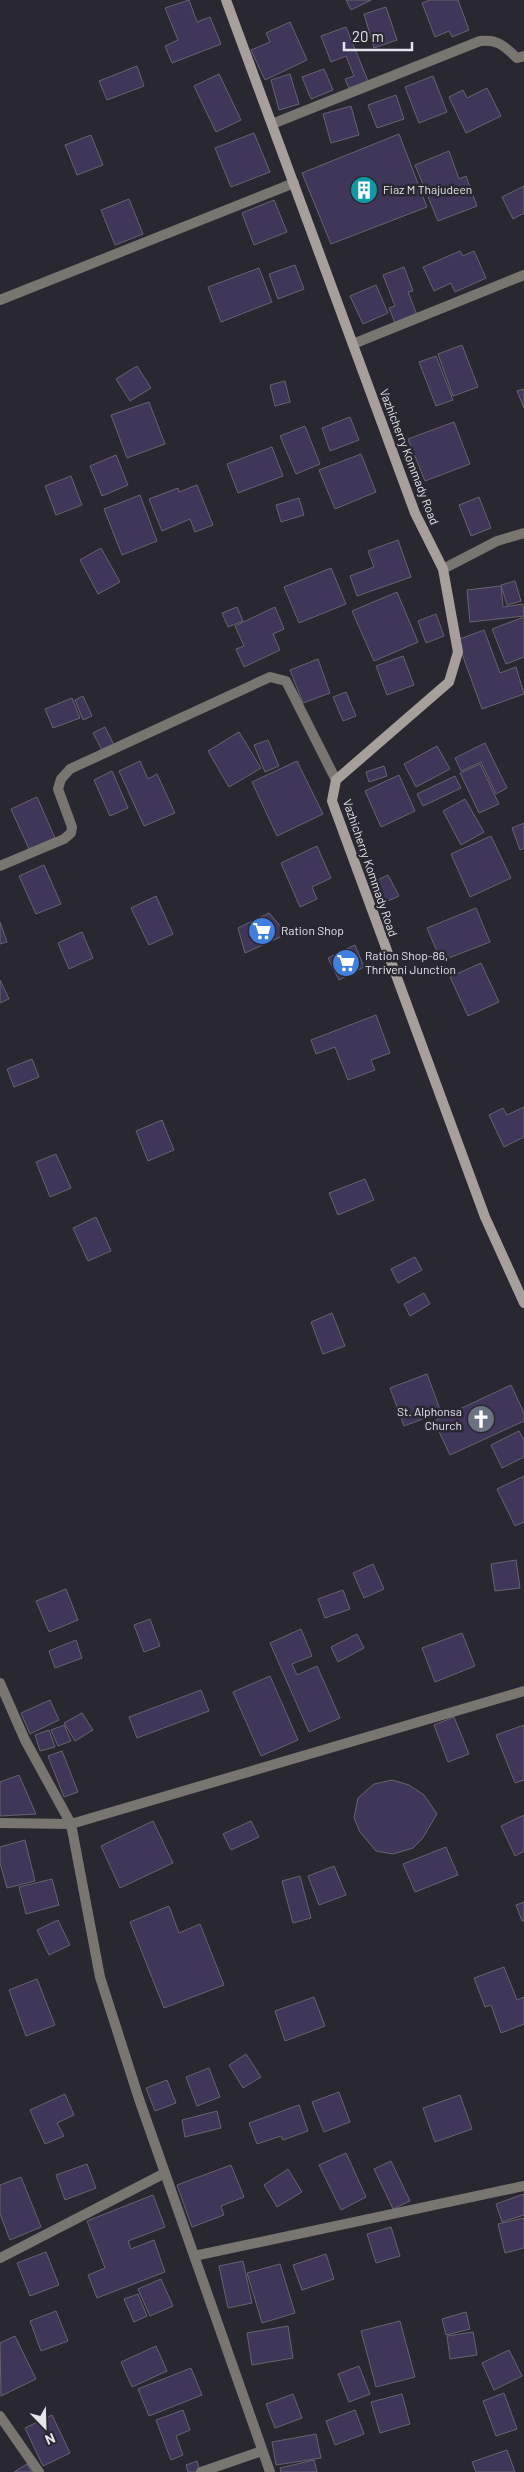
<svg xmlns="http://www.w3.org/2000/svg" width="524" height="2472" viewBox="0 0 524 2472" font-family="Barlow,sans-serif">
  <style>
    .building { fill: #403659; stroke: #66646e }
    .lines { fill: none; stroke-linecap: round; stroke-linejoin: round }
    .street { stroke: #797571; stroke-width: 10 }
    .secondary { stroke: #a69f9b; stroke-width: 10 }
    .labels { text-anchor: middle; stroke-width: 5; stroke-linejoin: round; paint-order: stroke }
    .poi-label { font-size: 12px; fill: #e5e4ea; stroke: #292830; text-anchor: start }
    .street-label { font-size: 12px; fill: #e5e4ea; stroke: #292830 }
  </style>
  <rect width="100%" height="100%" fill="#292830"/>
  <path class="building" d="M189,0L197,22L210,17L221,44L172,63L165,46L178,40L165,8Z
    M346,0H371L351,10Z
    M430,0H458L469,30L452,37L449,31L435,37L422,3Z
    M386,7L397,40L374,48L364,14Z
    M290,22L307,60L265,80L251,50L270,42L266,33Z
    M346,27L368,81L349,88L345,79L354,76L346,56L331,62L321,36Z
    M137,66L144,86L107,100L99,81Z
    M324,69L333,90L311,99L302,77Z
    M219,74L241,120L216,132L194,86Z
    M290,74L299,104L279,110L271,80Z
    M433,76L447,112L419,123L405,87Z
    M487,88L501,116L466,133L449,97L463,90L467,98Z
    M396,95L404,119L377,128L368,105Z
    M351,106L359,135L331,143L323,114Z
    M254,133L270,172L231,187L215,148Z
    M399,134L427,207L331,244L302,173Z
    M91,135L103,165L77,175L65,145Z
    M449,151L459,179L466,176L477,206L438,221L415,165Z
    M524,186V213L513,219L502,197Z
    M129,199L143,234L115,245L101,210Z
    M274,200L287,232L254,245L242,213Z
    M460,251L463,256L474,251L486,278L455,292L451,283L434,291L423,267Z
    M295,265L304,289L278,299L269,274Z
    M404,267L413,291L408,292L419,320L397,328L389,308L395,306L383,275Z
    M259,268L272,302L221,322L208,287Z
    M376,285L388,313L363,324L350,296Z
    M462,345L478,387L453,396L438,354Z
    M436,356L453,400L436,406L419,362Z
    M137,366L151,388L130,401L116,379Z
    M285,381L290,402L275,406L270,385Z
    M524,389V408L517,391Z
    M149,402L165,444L127,458L111,415Z
    M350,417L359,440L330,451L322,428Z
    M454,422L470,464L425,481L408,439Z
    M305,426L320,464L296,474L280,436Z
    M272,447L283,476L238,493L227,464Z
    M361,454L376,492L335,509L319,470Z
    M116,455L128,485L102,496L90,466Z
    M71,476L82,505L56,515L45,486Z
    M197,485L213,525L195,532L190,519L162,531L149,499L178,488L179,492Z
    M140,495L157,541L122,555L104,509Z
    M479,497L491,528L471,536L459,505Z
    M299,498L304,515L281,522L276,505Z
    M398,540L411,577L357,596L350,576L374,567L368,551Z
    M101,548L120,582L98,594L80,560Z
    M331,568L346,604L299,623L284,587Z
    M515,581L521,601L507,605L501,585Z
    M501,586L503,607L523,604L524,616L470,622L467,590Z
    M397,592L418,642L374,661L352,611Z
    M237,607L243,621L228,627L222,613Z
    M275,607L284,629L273,634L280,650L244,667L236,649L244,646L235,626Z
    M436,614L444,636L426,643L418,621Z
    M524,617V657L506,664L492,629Z
    M484,630L500,673L516,667L524,694L482,709L457,640Z
    M403,656L414,685L387,695L376,666Z
    M318,659L330,693L303,703L290,670Z
    M346,692L356,716L343,721L333,697Z
    M83,696L92,716L83,720L75,700Z
    M72,698L80,718L53,728L45,709Z
    M105,727L114,745L102,750L93,733Z
    M239,732L261,768L229,787L208,751Z
    M268,740L279,766L265,772L254,745Z
    M485,743L507,788L496,794L481,762L461,771L455,758Z
    M437,746L450,769L416,787L404,764Z
    M140,761L148,779L157,774L175,813L144,826L119,771Z
    M297,761L323,814L277,836L252,782Z
    M480,764L499,804L479,813L460,773Z
    M384,766L387,776L369,782L366,772Z
    M112,771L128,808L110,816L94,780Z
    M399,775L415,811L381,827L365,791Z
    M455,776L461,788L423,806L417,794Z
    M37,797L55,838L29,849L11,809Z
    M465,799L484,832L461,845L443,811Z
    M524,823V848L520,850L512,828Z
    M491,836L511,878L470,897L451,854Z
    M317,846L331,878L312,887L317,899L300,907L281,863Z
    M44,865L61,904L36,914L19,876Z
    M388,875L399,896L381,904L371,883Z
    M156,896L173,934L149,945L131,908Z
    M476,908L490,942L441,961L427,928Z
    M269,913L287,934L245,953L238,928Z
    M0,922L7,942L0,944Z
    M82,932L93,958L69,969L58,943Z
    M355,945L364,967L339,980L328,958Z
    M481,963L499,1002L468,1016L450,977Z
    M0,980L9,999L0,1003Z
    M376,1015L390,1053L371,1060L375,1070L348,1080L335,1047L316,1054L311,1040Z
    M32,1059L39,1077L14,1087L7,1069Z
    M524,1107V1137L504,1147L489,1115L503,1108L507,1115Z
    M162,1120L174,1150L148,1161L136,1131Z
    M56,1154L71,1188L50,1197L36,1162Z
    M365,1179L374,1200L338,1215L329,1193Z
    M96,1217L111,1251L88,1261L73,1228Z
    M415,1257L422,1270L398,1283L391,1269Z
    M424,1293L430,1304L410,1316L404,1304Z
    M332,1313L345,1346L323,1354L311,1322Z
    M427,1374L441,1412L404,1426L390,1388Z
    M511,1385L524,1413V1421L450,1455L434,1421Z
    M519,1431L524,1440V1457L502,1468L491,1445Z
    M524,1476V1522L515,1526L497,1489Z
    M516,1560L520,1588L495,1591L491,1564Z
    M373,1564L384,1589L364,1598L353,1573Z
    M66,1589L78,1620L49,1632L36,1601Z
    M343,1590L350,1609L325,1618L318,1599Z
    M150,1619L160,1646L144,1652L134,1625Z
    M301,1629L312,1656L292,1664L297,1675L317,1666L340,1718L309,1732L270,1643Z
    M462,1633L475,1666L435,1682L422,1648Z
    M357,1634L364,1648L338,1662L331,1647Z
    M76,1640L82,1658L55,1668L49,1651Z
    M270,1676L298,1740L261,1756L233,1692Z
    M201,1690L209,1711L137,1738L129,1717Z
    M50,1700L59,1720L30,1734L21,1713Z
    M82,1713L93,1730L75,1741L64,1723Z
    M454,1717L469,1754L448,1762L434,1725Z
    M64,1725L71,1741L58,1746L51,1730Z
    M524,1725V1780L515,1783L496,1735Z
    M49,1730L55,1747L40,1751L35,1735Z
    M62,1751L78,1792L64,1797L48,1756Z
    M19,1775L36,1814L0,1816V1782Z
    M392,1780L409,1785L424,1795L437,1814L422,1839L413,1848L393,1854L376,1851L360,1832L354,1818L358,1798L374,1784Z
    M524,1815V1851L515,1856L501,1826Z
    M153,1821L173,1863L120,1888L101,1846Z
    M251,1821L259,1837L231,1850L223,1834Z
    M25,1840L35,1881L7,1888L0,1863V1847Z
    M446,1847L458,1875L415,1892L403,1864Z
    M334,1866L346,1895L319,1905L308,1876Z
    M300,1876L311,1918L293,1923L282,1881Z
    M52,1879L59,1905L26,1914L19,1887Z
    M524,1902V1921H522L516,1905Z
    M169,1906L179,1933L200,1924L224,1985L164,2008L130,1922Z
    M58,1920L70,1945L49,1955L37,1930Z
    M504,1967L517,2000L524,1997V2024L501,2033L491,2005L485,2007L474,1978Z
    M37,1979L55,2025L26,2036L9,1990Z
    M314,1997L325,2026L285,2041L275,2011Z
    M246,2054L261,2077L243,2088L229,2065Z
    M209,2068L220,2097L197,2106L186,2077Z
    M167,2080L176,2103L155,2111L146,2088Z
    M339,2092L350,2122L324,2132L312,2102Z
    M65,2094L74,2115L57,2123L64,2136L45,2144L30,2110Z
    M460,2095L472,2129L435,2142L423,2108Z
    M299,2105L308,2131L283,2140L281,2136L257,2144L249,2123Z
    M217,2111L221,2128L185,2137L182,2120Z
    M346,2153L366,2197L341,2210L319,2165Z
    M391,2161L410,2201L393,2209L374,2169Z
    M87,2164L96,2188L65,2200L56,2175Z
    M231,2165L244,2197L221,2206L224,2215L192,2227L177,2185Z
    M288,2169L302,2192L277,2207L264,2185Z
    M21,2177L41,2227L10,2240L0,2214V2185Z
    M524,2194V2215L502,2222L496,2204Z
    M153,2195L165,2227L128,2241L131,2249L154,2240L165,2272L97,2298L88,2275L105,2268L87,2221Z
    M524,2218V2248L505,2253L498,2224Z
    M391,2227L400,2256L376,2263L367,2234Z
    M46,2252L59,2285L30,2296L17,2263Z
    M326,2254L334,2279L302,2290L293,2265Z
    M243,2261L252,2303L228,2308L219,2266Z
    M280,2264L295,2313L262,2323L247,2273Z
    M161,2279L173,2306L150,2316L138,2289Z
    M138,2294L147,2316L134,2322L124,2299Z
    M56,2311L68,2341L41,2351L30,2321Z
    M466,2312L470,2329L446,2335L442,2319Z
    M400,2321L415,2377L376,2387L361,2331Z
    M288,2326L293,2358L252,2365L247,2333Z
    M473,2332L477,2355L450,2359L447,2336Z
    M15,2336L36,2379L1,2396L0,2343Z
    M156,2346L167,2371L132,2387L121,2362Z
    M509,2350L522,2376L494,2390L482,2363Z
    M359,2366L370,2394L349,2402L338,2374Z
    M191,2368L202,2395L149,2416L138,2389Z
    M504,2393L517,2429L496,2436L483,2401Z
    M293,2394L302,2418L275,2428L266,2404Z
    M402,2394L410,2424L380,2433L371,2402Z
    M183,2410L190,2430L176,2436L183,2455L171,2460L156,2420Z
    M355,2410L364,2434L335,2445L326,2421Z
    M52,2415L70,2453L43,2466L25,2428Z
    M316,2434L321,2458L276,2465L272,2442Z
    M507,2450L515,2472H476L472,2462Z
    M314,2460L317,2472H281L280,2468Z
    M197,2461L200,2472H188L186,2465Z
    M27,2464L32,2472H14Z"/>
  <g class="lines">
    <path class="street" d="M272,124L480,41C498,39 504,46 517,58L524,56
      M0,300L294,183
      M353,344L524,275
      M443,569L497,541L524,533
      M0,866L64,839L71,833L72,827L58,789L61,779L70,769L270,677L286,681L336,780
      M0,1683L25,1740L71,1824L100,1977L139,2099L270,2472
      M0,1823L71,1824L524,1691
      M194,2256L524,2186
      M0,2258L165,2173
      M0,2416L39,2472
      M201,2472L262,2451"/>
    <path class="secondary" d="M226,0L415,513L443,569L458,652L449,682L336,780L332,801L485,1217L524,1303"/>
  </g>
  <defs>
    <g id="building-disc" transform="scale(1.4375)"><circle r="9.5" fill="#0f9aa8" stroke="#292830"/><path d="M-4-6H4V6H1V3H-1V6H-4ZM-2.5-4.3h1.7v1.8h-1.7ZM.8-4.3h1.7v1.8H.8ZM-2.5-1h1.7V.8h-1.7ZM.8-1h1.7V.8H.8Z" fill="#fff"/></g>
    <g id="supermarket-disc" transform="scale(1.4375)"><circle r="9.5" fill="#3f7fe0" stroke="#292830"/><path d="M-6-5.5h2.5l.6 2H6L4.5 2H-2.5L-4.4-4H-6ZM-1.5 3.2a1.3 1.3 0 1 0 .1 0ZM3 3.2a1.3 1.3 0 1 0 .1 0Z" fill="#fff"/></g>
    <g id="church-disc" transform="scale(1.4375)"><circle r="9.5" fill="#6b7280" stroke="#292830"/><path d="M-1.2-6h2.4v3.5h3.3v2.4h-3.3V6h-2.4V-.1h-3.3v-2.4h3.3Z" fill="#fff"/></g>
  </defs>
  <g fill-rule="evenodd">
    <use href="#building-disc" x="364" y="190"/>
    <use href="#supermarket-disc" x="262" y="931"/>
    <use href="#supermarket-disc" x="346" y="963"/>
    <use href="#church-disc" x="481" y="1419"/>
  </g>
  <g class="labels">
    <g class="poi-label">
      <text x="383" y="194">Fiaz M Thajudeen</text>
      <text x="281" y="935">Ration Shop</text>
      <text x="365" y="960">Ration Shop-86,<tspan x="365" dy="14">Thriveni Junction</tspan></text>
      <text x="462" y="1416" text-anchor="end">St. Alphonsa<tspan x="462" dy="14">Church</tspan></text>
    </g>
    <g class="street-label">
      <text transform="translate(409 457) rotate(69)" y="4">Vazhicherry Kommady Road</text>
      <text transform="translate(370 868) rotate(71)" y="4">Vazhicherry Kommady Road</text>
    </g>
  </g>
  <g transform="translate(45 2427) rotate(157)" stroke="#292830" stroke-width="4" paint-order="stroke">
  <path d="M0-4L9 19L0 12L-9 19Z" fill="#e5e4ea"/>
  <text y="-8" font-size="14" font-weight="bold" text-anchor="middle" fill="#e5e4ea">N</text>
  </g>
  <path d="M344 42v8h68v-8" fill="none" stroke="#e5e4ea" stroke-width="2.5"/>
  <text x="352" y="42" font-size="15" fill="#e5e4ea" stroke="#292830" stroke-width="4" paint-order="stroke">20 m</text>
</svg>
